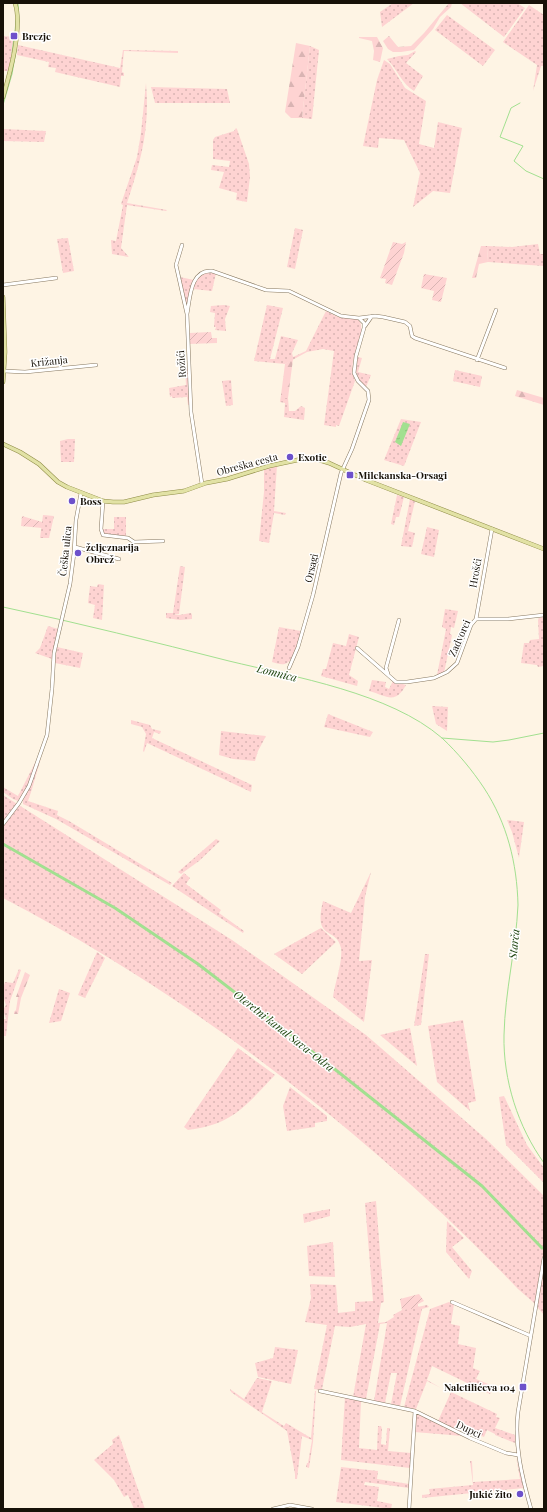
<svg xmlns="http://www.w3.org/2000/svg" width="547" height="1512" viewBox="0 0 547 1512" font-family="'Playfair Display',serif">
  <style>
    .grass { fill: url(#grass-dots) }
    .forest { fill: url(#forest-firs) }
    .garden { fill: url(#garden-furrows) }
    .water { fill: url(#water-ripples) }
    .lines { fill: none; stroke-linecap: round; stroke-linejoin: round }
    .stream { stroke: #a2e090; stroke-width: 1 }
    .canal { stroke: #a2e090; stroke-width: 3 }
    .minor-casing { stroke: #877860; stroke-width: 4 }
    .major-casing { stroke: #8f8c47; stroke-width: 4.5 }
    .minor { stroke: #fff; stroke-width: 3 }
    .major { stroke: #e2e2a5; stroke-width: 3.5 }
    .poi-dot { fill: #6d51cb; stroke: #fff; stroke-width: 1.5 }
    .labels { text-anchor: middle; stroke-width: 3; stroke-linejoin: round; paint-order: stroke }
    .poi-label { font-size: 10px; font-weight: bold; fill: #171108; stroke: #fff; text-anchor: start }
    .street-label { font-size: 10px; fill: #171108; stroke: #fff }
    .water-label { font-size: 11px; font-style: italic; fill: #173e07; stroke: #fff }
  </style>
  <defs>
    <pattern id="grass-dots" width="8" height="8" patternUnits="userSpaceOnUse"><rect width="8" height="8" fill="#fed3d2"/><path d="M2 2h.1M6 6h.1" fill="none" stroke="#d9b4b3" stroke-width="1.8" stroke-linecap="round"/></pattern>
    <pattern id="forest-firs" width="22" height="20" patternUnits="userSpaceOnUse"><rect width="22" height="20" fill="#fed3d2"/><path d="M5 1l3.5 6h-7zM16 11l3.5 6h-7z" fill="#d9b4b3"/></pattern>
    <pattern id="garden-furrows" width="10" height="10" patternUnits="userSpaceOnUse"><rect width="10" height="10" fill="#fed3d2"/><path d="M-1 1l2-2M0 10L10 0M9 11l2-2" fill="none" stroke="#d9b4b3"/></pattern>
    <pattern id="water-ripples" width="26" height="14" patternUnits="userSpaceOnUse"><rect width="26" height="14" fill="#a2e090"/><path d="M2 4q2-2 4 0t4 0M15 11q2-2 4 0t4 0" fill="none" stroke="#8bbf7b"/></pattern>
  </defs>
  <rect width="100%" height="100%" fill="#fef4e4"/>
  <path class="grass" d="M393,3H414L382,27L380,12Z
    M460,3H517L525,8L504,37Z
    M529,5L544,15V66H541L533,91L537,65L503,42Z
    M447,15L495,50L483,66L435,30Z
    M3,36L14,37L9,71H3Z
    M18,45L120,68L123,50L178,51V53L124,51L122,72L124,73V76H121L120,87L55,72L56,68L48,67L49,62L17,55Z
    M310,46L319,50L312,119L302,118Z
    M415,51L416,52L406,63L423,76L414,91C402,84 397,69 387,59L399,56L408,55Z
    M384,60L390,64L405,88L426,101L419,144L434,148L438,122L462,128L450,193L433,191L413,207L420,173L404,140L379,138L378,148L363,146L377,80Z
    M146,83C150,129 141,161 127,203L167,210L166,211L127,205L121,248L129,257L112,254L111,240L116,241L123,205L121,204L137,157L141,133Z
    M151,87L227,89L230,103H155Z
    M236,128L237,129L249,164L250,177L247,202L236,200L237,193L219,188L224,172L211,170L212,165L229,167L230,161L213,159V140L215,137L234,131Z
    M3,129L46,131L44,142L3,141Z
    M295,228L303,230L295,269L287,267Z
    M68,238L74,271L63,273L57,239Z
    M538,244L540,254H544V266L488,262L487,246L512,247Z
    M207,272L216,273L212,291L193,289L197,277Z
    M180,277L194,280L187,307Z
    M224,305L230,306L225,319L226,331L215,330L216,327H214L215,313L210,312L211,306Z
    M267,305L283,308L270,359H275L281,336L298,340L292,353L293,357L306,351L326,311L338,317L358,319C367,328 355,350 353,362C352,369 353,375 355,381L339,426L336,425V427L324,425L334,351L323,349L307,352L285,364L254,361Z
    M358,357L362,358L358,372L371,375L366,387C356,378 353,370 358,357Z
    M189,368L190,405H188L187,397L172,398V396L170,397L169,388L186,385L185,369Z
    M455,370L482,376L480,387L453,381Z
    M231,380L233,405L226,406L222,381Z
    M281,395H284V398H288L289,411H295L301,406L305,408L304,420L284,417L285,403L280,402Z
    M401,419L421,422L404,466L384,460Z
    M68,439H75L74,462H61L60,441Z
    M277,465L274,511L286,513L285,515L274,513L269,543L259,541L264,492V469Z
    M397,495L404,497L399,517H396L394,525L391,524Z
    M410,499L415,501L408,531L415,533L412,547L401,546Z
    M43,515L54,516L49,538H40Z
    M114,517H126V536L104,534L102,529H114Z
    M427,527L439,530L434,557L421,554Z
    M180,566L185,567L179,614H173L179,615L191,613L192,615V619L180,620L166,618V613H173Z
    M98,584L104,585L102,620L93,618L95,605L88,603L90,586L97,587Z
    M445,609L458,611L454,628L451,627L450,634L452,635L444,673L437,675L446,629L442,627Z
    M544,617V666L538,667L537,665L521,663L524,643H529L530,640L539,639L538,620L539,618Z
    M48,626L58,629L52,659L35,653L40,648Z
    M279,627L301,631C299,640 295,659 287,663C282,666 277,663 272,662Z
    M349,634L359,637L349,675L358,681L357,686L321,676L323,669H326L333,643L346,646Z
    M57,647L83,653L80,668L55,663Z
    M372,680L386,682L385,687L389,689L393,681L406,685C395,705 387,696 369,691Z
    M432,706L448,707L447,731L436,724Z
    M328,714L373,732L370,737L324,727Z
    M131,720L150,725L152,729L161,731L160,734L154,732L152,738L252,785L251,792L147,743L144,752L143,751L146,734L142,727L131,724Z
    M221,731L266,736L258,751L255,761L233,759L219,755Z
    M38,757L28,785L18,801L13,799L3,792V787L18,796Z
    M41,758L32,789L28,801L58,811L57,815L69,821L172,883L170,885L56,819L23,804V800L30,786Z
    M3,795L232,940L366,1035L486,1139L544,1196V1315L533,1302L518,1289C370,1134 193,997 3,898Z
    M507,820L524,822L519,858L512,832Z
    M216,839L220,841L199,861L181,874L178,872Z
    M371,872L365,897L359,961L372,960L364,1022L333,997C335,983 343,961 341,948C336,926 313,942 323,901L351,913Z
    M184,873L190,878L186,884L221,910L219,913L244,931L243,933L172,886Z
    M321,928L336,942L302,974L274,954Z
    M97,952L105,958L85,998L78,995Z
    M425,954H429L421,1025L414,1026Z
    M19,969L21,970L10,1001L6,1036H3V1019H6L3,1010L6,1005C3,995 1,994 5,982L13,983Z
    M59,989L70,993L61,1021L49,1023Z
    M463,1020L476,1101L468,1103L470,1111L437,1082L428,1026Z
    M410,1028L417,1066L380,1035Z
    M238,1048L275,1075C245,1106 234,1124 188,1130L184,1127Z
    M290,1087L327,1116V1121L315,1123V1127L287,1131L283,1106Z
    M504,1096L527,1145L544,1168V1183L506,1145L499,1097Z
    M376,1201L384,1302L381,1303L378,1323L386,1322L394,1317L393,1315L402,1310L427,1305L429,1307L422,1309L400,1406L391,1404L397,1373H391L385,1403L374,1401L387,1323L380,1324L366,1399L353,1397L366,1324L350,1327L335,1326L322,1389L320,1390L314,1389L327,1325L305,1322L311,1298L310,1284L336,1285L338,1313L355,1311V1302L373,1301L365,1203Z
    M330,1209V1216L304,1223L303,1214Z
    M447,1221L464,1238L452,1247L472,1271L469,1279L446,1252Z
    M333,1242L335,1277L309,1276L307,1246Z
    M449,1302L454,1304L451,1324L460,1326L458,1344L476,1348L473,1368L480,1371L476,1379L493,1386L490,1394L432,1366L427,1380L441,1388L427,1381L416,1409L404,1407L430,1309Z
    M275,1347L298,1350L291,1384L258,1377L255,1363L273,1358Z
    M257,1378L272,1381L262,1412L284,1426L286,1423L311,1438L315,1391H316L313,1442L309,1468L306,1467L307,1463H308L312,1440L302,1436L297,1479H295V1474L287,1431L231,1392L230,1389L244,1399Z
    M451,1392L497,1414L496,1417L500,1418L495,1428L515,1435V1443L495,1435V1434L487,1430L484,1437L462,1428L459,1432L438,1421Z
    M345,1397L361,1401L359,1448L377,1450L378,1426H381L382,1429L381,1444L386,1445L387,1428H390L388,1451L411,1453L410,1468L341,1460Z
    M418,1414L426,1416L463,1436L414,1432L415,1416Z
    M119,1435L145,1509H134L128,1495L124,1497L114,1480L94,1460L113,1444L112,1440Z
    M516,1457L524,1488L422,1498V1495L430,1494L429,1489L473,1485L470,1461H472L473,1482L520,1479Z
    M341,1467L378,1471L377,1479L409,1484V1488L365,1482L364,1485L379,1487L377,1501L392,1504L391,1509L336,1502Z"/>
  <path class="forest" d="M449,3H452L451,7L440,17L433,29L414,50L401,52H393L388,49L383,41L389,36L398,47L411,46L424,33Z
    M359,37H377L383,48L380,62L373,60L374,51L372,41L359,38Z
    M296,43L310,46L302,118H291L285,112Z
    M481,246H487L488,262L479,264L476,278H472Z
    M293,359L288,398H284V395H281L285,364Z
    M517,390L544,398V405L515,396Z
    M25,972L30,975L21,998L18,1014H14V1012L16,1010L18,997H16Z"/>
  <path class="garden" d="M393,242L402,244L406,242L404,253L392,285L385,283L386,279L380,278Z
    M424,274L447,278L441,302L432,300L434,291L421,288Z
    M211,332L212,338H217V343L189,344V333Z
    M22,516L42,522V528L21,526Z
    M419,1294L424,1301L418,1304V1308L402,1310L400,1299Z"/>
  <path class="water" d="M403,422L410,424L401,446L395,442Z"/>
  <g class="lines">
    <path class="stream" d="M18,3L19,22
      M15,32L16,20
      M12,53L14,38
      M520,103L511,108L500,137L523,146L514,161L526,171L544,179
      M3,105L12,74L16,51
      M3,607C79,623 154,642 229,661C295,677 390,693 442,738C458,753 472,770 484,788C507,823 517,863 518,905C516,949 505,991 504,1035C503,1080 518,1127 544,1163
      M442,738L493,742L509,740L544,733"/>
    <path class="canal" d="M3,844L115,908L198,964L332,1067L482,1186L542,1248"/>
    <g class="minor-casing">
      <path id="minor" d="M182,245L176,265L187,314L191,412L202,484
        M3,285L56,278
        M187,314C190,299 190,269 212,271L266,290L289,291L341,316L359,318L375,316L383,317L405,322L410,326L412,336L415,338L505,368
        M365,326L372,316
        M477,360L496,310
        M4,371L25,372L96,365
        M103,501L101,529L103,535L128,538L134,542L163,541
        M75,547L119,559
        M476,619L492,529
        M357,648L396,682H407L434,678L447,672L457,663L471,625L476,619H508L544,615
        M289,668L298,647L313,595L341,473L352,449L369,400L368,391L358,381L354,373L356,356L364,328V323L359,318
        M388,674L386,668L399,620
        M3,824L19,803L29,786L47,735L52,689L54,653L70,584L74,553L76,520L81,493
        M452,1302L531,1336
        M320,1391L415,1411L470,1438L506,1453L518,1455
        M273,1509L290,1505L312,1509
        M409,1509L415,1411
        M531,1509C522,1477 514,1445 518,1412L544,1258"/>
    </g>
    <g class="major-casing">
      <path id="major" d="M3,97C10,73 23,27 15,3
        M3,297L5,352L3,382
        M3,444L20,452L39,464L58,482L67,487L103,501L113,502H124L153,495L184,491L206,483L227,479L269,466L302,459L313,458L329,463L366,480L544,549"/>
    </g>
    <use href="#minor" class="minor"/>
    <use href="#major" class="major"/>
  </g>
  <g class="poi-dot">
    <rect x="10" y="32" width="8" height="8" rx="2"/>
    <circle cx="290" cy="457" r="4"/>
    <rect x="346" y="471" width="8" height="8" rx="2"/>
    <circle cx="72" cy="501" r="4"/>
    <circle cx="78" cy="553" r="4"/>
    <rect x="519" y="1383" width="8" height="8" rx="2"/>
    <circle cx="520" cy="1494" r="4"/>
  </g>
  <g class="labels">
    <g class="poi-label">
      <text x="22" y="40">Brezje</text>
      <text x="298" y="461">Exotic</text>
      <text x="358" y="479">Milekanska-Orsagi</text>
      <text x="80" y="505">Boss</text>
      <text x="86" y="551">željeznarija<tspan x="86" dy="12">Obrež</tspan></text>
      <text x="515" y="1391" text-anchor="end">Naletilićeva 104</text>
      <text x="512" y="1498" text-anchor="end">Jukić žito</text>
    </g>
    <g class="street-label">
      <text transform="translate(49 361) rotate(-6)" y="4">Križanja</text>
      <text transform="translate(181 364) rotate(-94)" y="4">Rožići</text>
      <text transform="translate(247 464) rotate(-15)" y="4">Obreška cesta</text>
      <text transform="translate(65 551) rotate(-84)" y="4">Češka ulica</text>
      <text transform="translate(311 568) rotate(-77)" y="4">Orsagi</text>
      <text transform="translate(475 573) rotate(-80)" y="4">Hrošći</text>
      <text transform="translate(459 638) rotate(-66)" y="4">Zadvorci</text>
      <text transform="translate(469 1429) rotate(25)" y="4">Dupci</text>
    </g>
    <g class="water-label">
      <text transform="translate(277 673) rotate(14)" y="4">Lomnica</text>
      <text transform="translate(514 944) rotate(-84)" y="4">Starča</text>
      <text transform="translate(284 1031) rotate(38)" y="4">Oteretni kanal Sava-Odra</text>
    </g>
  </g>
  <rect width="547" height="1512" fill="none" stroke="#171108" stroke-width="8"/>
</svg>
